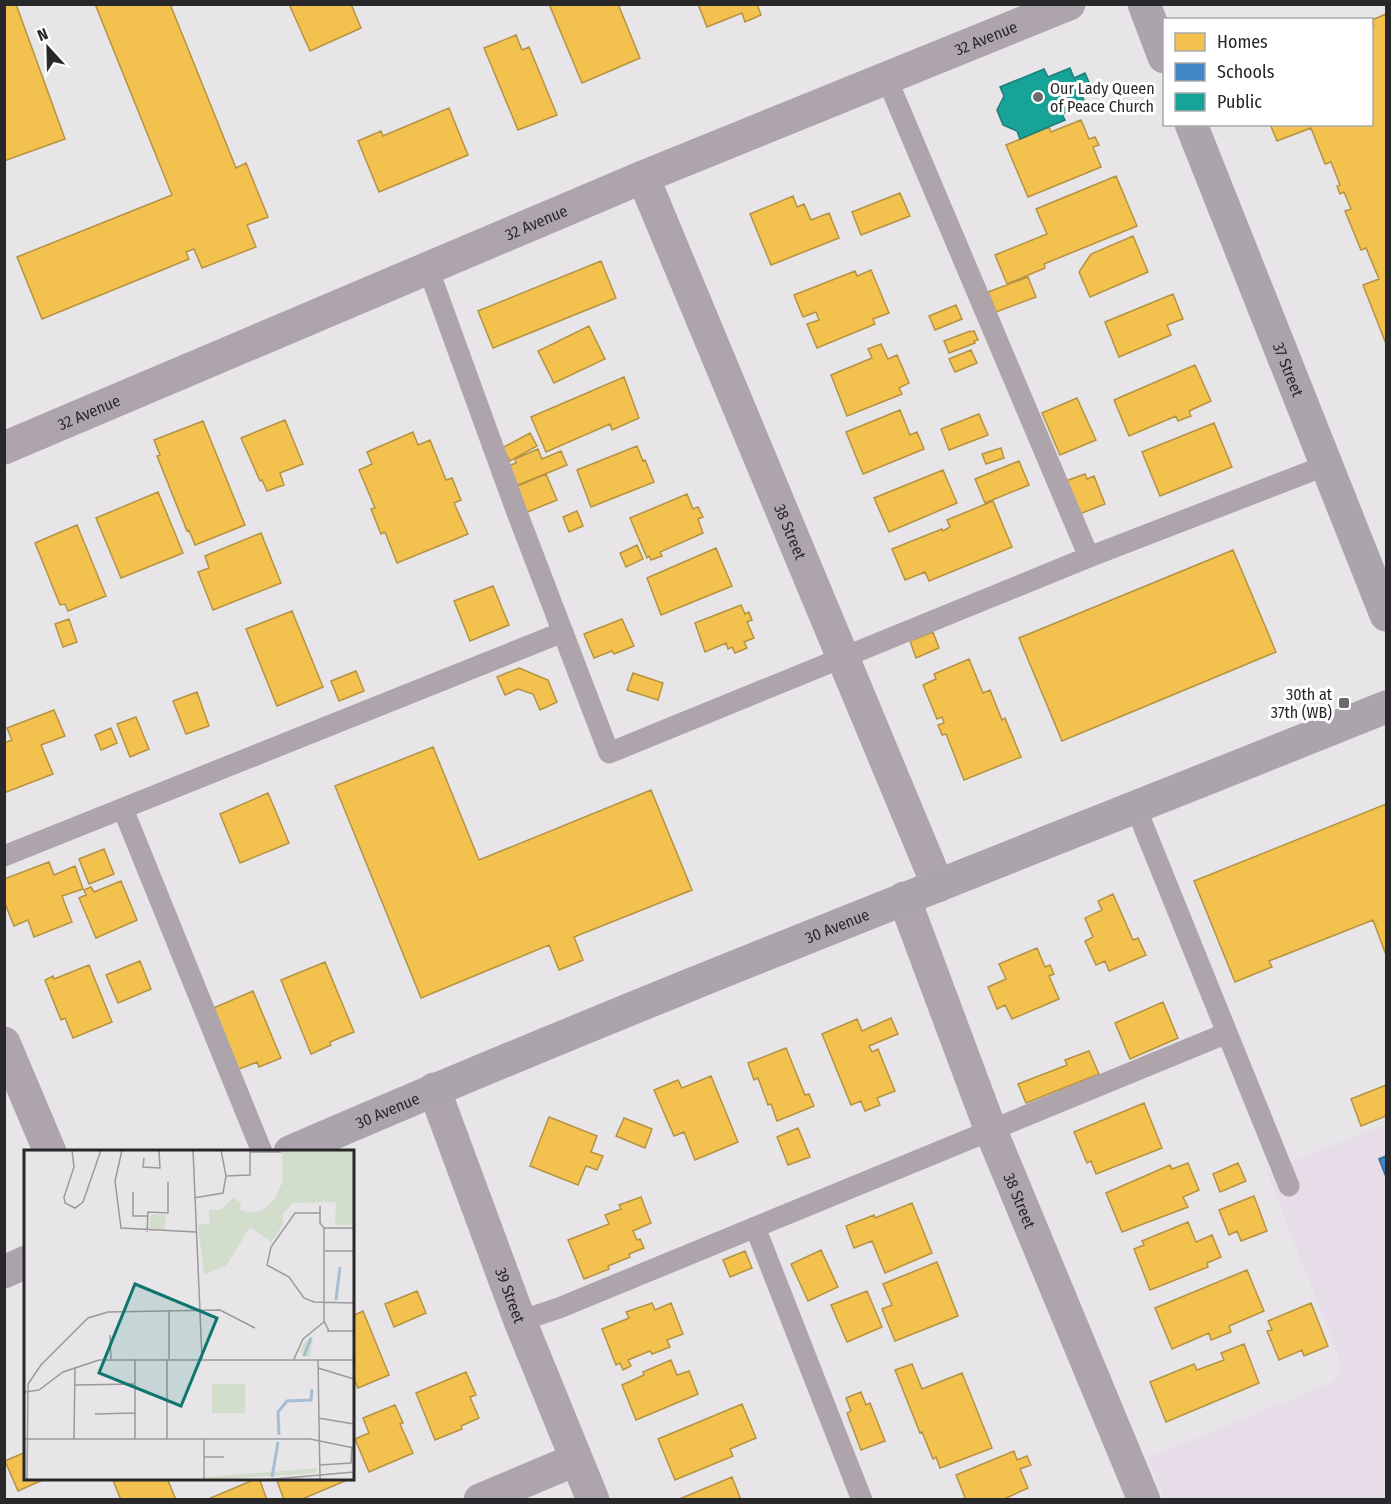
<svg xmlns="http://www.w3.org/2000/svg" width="1391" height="1504" viewBox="0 0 1391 1504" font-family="'Fira Sans Condensed',sans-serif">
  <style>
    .education { fill: #e6dde9 }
    .homes { fill: #f2c14e; stroke: #b59343; stroke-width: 1.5 }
    .schools { fill: #3f88c5; stroke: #386b96; stroke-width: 1.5 }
    .public { fill: #17a398; stroke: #1c7e77; stroke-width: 1.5 }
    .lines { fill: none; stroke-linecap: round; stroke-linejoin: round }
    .lane { stroke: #aea4ac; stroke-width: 21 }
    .street { stroke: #aea4ac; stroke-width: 33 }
    .secondary { stroke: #aca4ac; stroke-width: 33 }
    .poi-dot { fill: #6b6a6c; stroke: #fff; stroke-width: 2 }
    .labels { text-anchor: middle; stroke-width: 6; stroke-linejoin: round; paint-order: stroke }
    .street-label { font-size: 16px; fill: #282729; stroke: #fff }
    .poi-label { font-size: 16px; fill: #282729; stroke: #fff; text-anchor: start }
    .inset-river { fill: none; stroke: #a6bed3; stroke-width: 3 }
    .inset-road { fill: none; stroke: #9b999c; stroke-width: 1.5 }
    .view { fill: #0f766e; fill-opacity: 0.15; stroke: #0f766e; stroke-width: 3 }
    .inset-edge { fill: none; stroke: #282729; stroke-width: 3 }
  </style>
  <rect width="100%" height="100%" fill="#e7e5e8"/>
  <path class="education" d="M1386,1124V1499H1165L1148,1458L1334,1382L1342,1365L1267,1172Z"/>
  <path class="homes" d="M9,4H16L65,139L4,161V6Z
    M95,4H170L236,168L246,163L268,217L247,225L256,247L202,268L194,249L186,252L189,259L42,319L17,257L172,195Z
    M289,4H351L361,28L310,51Z
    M549,4H618L640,58L582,83Z
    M698,4H757L761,15L745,22L742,13L707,27Z
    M1386,14V344L1363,285L1379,279L1366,248L1361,250L1345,211L1351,209L1344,192L1340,194L1337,186L1340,185L1331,162L1325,164L1311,128L1277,141L1270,124H1372V27L1374,26L1372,20Z
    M516,35L522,50L529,47L557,115L518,130L484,48Z
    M449,108L468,155L379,192L358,141L381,131L383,136Z
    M1081,120L1089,139L1095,137L1099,145L1093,147L1101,167L1028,197L1006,145L1049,127L1051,132Z
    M1116,176L1137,226L1044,264L1045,268L1007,284L995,255L1047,234L1036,209Z
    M900,193L910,216L861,235L852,212Z
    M793,196L797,207L804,204L811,220L829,213L839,238L771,265L750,214Z
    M1133,236L1148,272L1090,297L1079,272L1091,254Z
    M601,261L616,298L493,348L478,311Z
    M871,270L889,313L873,319L875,324L817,348L807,324L819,320L816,312L803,317L794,295L855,271L857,276Z
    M1028,277L1036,297L996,312L988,292Z
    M1173,294L1183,319L1167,325L1171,335L1119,357L1105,322Z
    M956,305L962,319L935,330L929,316Z
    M589,326L605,359L554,383L538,351Z
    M970,331L971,332L974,331L978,340L974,341L975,343L949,353L944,341Z
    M881,344L888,359L897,355L909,383L899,388L902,394L847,416L831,375L872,358L868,349Z
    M971,350L977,363L955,372L949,359Z
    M1195,365L1211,401L1189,411L1191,416L1178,421L1176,416L1129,436L1114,400Z
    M624,377L639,418L612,430L610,424L546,452L531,417Z
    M1077,398L1096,440L1060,455L1042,413Z
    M900,410L910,435L917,432L924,449L863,474L846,432Z
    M979,414L988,435L949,450L941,429Z
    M285,420L303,464L280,473L284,485L267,491L262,480L260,481L241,438Z
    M203,421L245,525L195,545L189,530L187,531L157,456L160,455L154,440Z
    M1214,423L1232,467L1160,496L1142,452Z
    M413,432L418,445L430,440L446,480L452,478L461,500L454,503L468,534L397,563L385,532L381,534L371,509L375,508L359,470L372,464L367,452Z
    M530,433L537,446L510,461L502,448Z
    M637,446L643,461L645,460L654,482L591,507L577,470Z
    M1001,448L1004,458L986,464L982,454Z
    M538,449L542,459L561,451L567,465L513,487L505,467L516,463L515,459Z
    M1019,461L1029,485L985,503L975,479Z
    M943,470L957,503L889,532L874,498Z
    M546,474L557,500L525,513L515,487Z
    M1085,474L1087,479L1094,476L1105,504L1077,515L1063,482Z
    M158,492L183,553L121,578L96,518Z
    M687,494L693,509L698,507L703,517L698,519L703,533L660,552L662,556L651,560L649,556L647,558L630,518Z
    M993,501L1012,547L929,581L925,572L905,580L892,549L942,529L943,531L950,527L947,520Z
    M577,511L583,526L569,532L563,517Z
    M77,525L106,596L68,611L65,604L60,605L35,543Z
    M261,533L281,583L213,610L198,572L209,568L205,556Z
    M637,545L643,559L626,567L620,553Z
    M716,548L732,586L661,615L647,578Z
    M1233,550L1276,652L1062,741L1019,638Z
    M493,586L509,625L470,641L454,601Z
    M741,605L745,614L749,612L752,620L747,622L754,638L744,642L747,648L735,653L732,647L728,649L726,643L705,652L695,623Z
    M292,611L323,687L277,706L246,629Z
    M69,619L77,642L63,647L55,624Z
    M622,619L634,646L614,654L612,651L594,658L584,634Z
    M933,632L939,648L916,658L910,641Z
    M969,659L983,693L990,690L1002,720L1005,718L1021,757L964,780L946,734L942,735L938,725L944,723L942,717L937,719L923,685L936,679L934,674Z
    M519,668L548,680L557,702L540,710L533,694L518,689L505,695L497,677Z
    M356,671L364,691L339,701L331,681Z
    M633,673L663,683L658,700L627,690Z
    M197,692L209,726L186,734L173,701Z
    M54,710L65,736L41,745L53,774L4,793V743L12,740L7,728Z
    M136,717L149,749L130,757L117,724Z
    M111,728L117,743L101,750L95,735Z
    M433,747L479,860L651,790L692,890L574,937L583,960L559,970L549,945L421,998L335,786Z
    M268,793L289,843L240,863L220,814Z
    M1386,804V955L1373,920L1269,961L1272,967L1235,982L1194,881Z
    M104,849L114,874L89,884L79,859Z
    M49,862L54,875L75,866L83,889L62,896L72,922L34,937L28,920L14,926L4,901V879Z
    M121,881L137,920L96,938L79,898L86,895L84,890L91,887L94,892Z
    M1113,894L1133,940L1138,938L1146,955L1109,971L1105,961L1096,965L1085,941L1093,937L1085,918L1102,910L1098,901Z
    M1037,948L1045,967L1050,965L1054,974L1049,976L1059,999L1012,1019L1005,1005L997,1009L988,987L1006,979L999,964Z
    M140,961L151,989L118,1003L106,975Z
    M325,962L354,1032L330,1042L331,1045L311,1054L281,980Z
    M89,965L112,1022L73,1038L65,1018L61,1020L45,980L53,976L54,979Z
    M253,991L281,1058L259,1067L257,1062L234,1071L209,1010Z
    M1163,1002L1178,1038L1130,1059L1115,1023Z
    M891,1018L898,1034L869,1046L872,1052L878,1049L895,1091L877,1098L880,1105L865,1111L861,1101L851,1105L822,1034L857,1019L862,1031Z
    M786,1048L805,1095L809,1094L814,1106L777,1121L771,1104L768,1105L758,1078L754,1080L748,1063Z
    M1089,1051L1099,1074L1026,1103L1018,1084L1067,1065L1065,1060Z
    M711,1076L738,1142L695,1160L684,1132L674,1136L654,1090L678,1080L682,1088Z
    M1386,1085V1116L1361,1126L1351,1099Z
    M1144,1103L1162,1148L1096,1174L1091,1161L1087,1163L1074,1132Z
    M549,1117L597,1136L591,1152L603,1156L597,1170L586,1166L578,1185L530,1166Z
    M624,1118L652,1129L645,1148L616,1136Z
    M798,1128L810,1157L788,1165L777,1137Z
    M1188,1163L1199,1190L1183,1197L1188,1207L1122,1232L1106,1193L1170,1165L1172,1169Z
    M1238,1163L1246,1181L1220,1192L1213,1174Z
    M1254,1196L1267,1231L1241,1241L1237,1231L1229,1235L1219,1210Z
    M641,1197L651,1223L633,1231L637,1240L640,1239L644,1248L629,1254L630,1257L608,1266L609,1269L584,1279L568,1240L609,1224L605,1215L621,1209L619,1205Z
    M912,1203L932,1253L885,1273L872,1241L854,1248L846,1226L874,1215L875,1218Z
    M1188,1222L1196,1242L1212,1235L1221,1257L1207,1263L1208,1267L1150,1290L1134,1249L1144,1245L1142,1241Z
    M821,1250L838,1287L808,1301L791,1264Z
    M745,1251L752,1268L730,1277L723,1260Z
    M937,1262L958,1316L895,1341L882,1309L892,1305L883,1284Z
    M1247,1270L1264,1311L1229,1326L1231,1332L1211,1340L1209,1333L1172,1349L1155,1308Z
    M417,1291L426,1313L394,1327L385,1304Z
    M867,1291L882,1327L847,1342L831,1305Z
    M652,1303L655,1310L671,1303L683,1334L667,1340L670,1347L652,1354L650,1351L628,1360L631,1366L623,1370L620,1363L616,1365L602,1329L629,1318L626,1312Z
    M1311,1303L1328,1346L1304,1356L1302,1350L1279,1360L1267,1331L1272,1330L1268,1321Z
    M363,1311L389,1375L358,1388L352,1375V1316Z
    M1244,1344L1259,1383L1166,1422L1150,1382L1194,1364L1197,1370L1224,1360L1221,1353Z
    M671,1360L677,1375L689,1371L698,1394L636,1420L622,1385L644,1375L643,1372Z
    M912,1364L922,1389L962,1373L992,1448L940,1468L936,1457L933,1459L922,1432L920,1433L895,1370Z
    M466,1372L476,1395L470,1397L479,1418L461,1426L462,1429L435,1440L416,1393Z
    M861,1392L866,1405L870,1403L885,1441L861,1450L847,1413L851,1411L846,1398Z
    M742,1404L756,1438L730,1449L733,1456L675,1480L658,1439Z
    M395,1405L403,1423L400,1424L413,1453L369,1472L355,1439L369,1433L363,1418Z
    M1014,1451L1017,1460L1027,1456L1031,1465L1020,1469L1028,1488L1002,1500H966L956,1475Z
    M26,1452V1478H47L18,1491L5,1461Z
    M732,1477L741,1500H677Z
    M112,1478H167L176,1500H121Z
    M259,1478L267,1500H206L258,1478Z
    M276,1478H352L300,1500H284Z"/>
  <path class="schools" d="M1386,1156V1177L1379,1159Z"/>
  <path class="public" d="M1070,68L1074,78L1085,73L1092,89L1081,94L1086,104L1062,114L1065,120L1020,139L1017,131L1003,125L997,110L1004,96L1000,87L1044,69L1048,77Z"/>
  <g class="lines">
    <path class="lane" d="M887,79L1089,557
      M428,268L516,510L609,753L1089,557L1327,465
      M1136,808L1289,1186
      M123,809L262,1152
      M4,856L563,632
      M755,1227L862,1500
      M520,1321L559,1308L1227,1033"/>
    <g class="street">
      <path id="s1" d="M643,177L938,886"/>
      <path id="s2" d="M4,448L643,177L1069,4"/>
      <path id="s3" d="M904,898L991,1131L1144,1500"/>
      <path d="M4,1043L50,1152"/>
      <path id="s4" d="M434,1089L520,1321L593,1500"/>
      <path d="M480,1500L575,1460"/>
    </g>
    <g class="secondary">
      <path d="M1144,4L1164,57"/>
      <path id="s5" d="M1191,124L1386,615"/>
      <path id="s6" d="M290,1152C652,995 1021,854 1386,707"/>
      <path d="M4,1272L26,1262"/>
    </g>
  </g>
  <g class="poi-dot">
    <circle cx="1038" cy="97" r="6"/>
    <rect x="1338" y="697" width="12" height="12" rx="3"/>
  </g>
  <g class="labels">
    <g class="street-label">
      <text dy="6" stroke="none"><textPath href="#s2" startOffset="1064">32 Avenue</textPath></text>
      <text dy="6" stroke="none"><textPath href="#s2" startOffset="578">32 Avenue</textPath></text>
      <text dy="6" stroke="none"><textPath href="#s5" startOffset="264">37 Street</textPath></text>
      <text dy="6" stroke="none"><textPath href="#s2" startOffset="92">32 Avenue</textPath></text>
      <text dy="6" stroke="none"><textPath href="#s1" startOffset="384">38 Street</textPath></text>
      <text dy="6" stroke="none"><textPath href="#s6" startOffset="592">30 Avenue</textPath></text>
      <text dy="6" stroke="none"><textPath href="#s6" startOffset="106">30 Avenue</textPath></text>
      <text dy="6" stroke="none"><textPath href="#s3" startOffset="324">38 Street</textPath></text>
      <text dy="6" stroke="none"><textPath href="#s4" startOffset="220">39 Street</textPath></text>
    </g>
    <g class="poi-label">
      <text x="1050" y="94">Our Lady Queen<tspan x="1050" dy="18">of Peace Church</tspan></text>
      <text x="1332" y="700" text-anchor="end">30th at<tspan x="1332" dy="18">37th (WB)</tspan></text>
    </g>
  </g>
  <g transform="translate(24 1150)">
    <rect width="330" height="330" fill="#e7e5e8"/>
    <path d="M258,0H330V75H311L312,52L269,53L259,64V75L247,92L226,77L202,116L180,125L174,74H185V60H197L209,47L217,53L216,60L227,63L238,60L250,50L259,31ZM127,64L142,65L140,80L125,78ZM289,185L286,206H280L289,207H280L276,201L279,194ZM188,234H221V263H188ZM294,318L291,323L182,330V327Z" fill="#d2ddcb"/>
    <path class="inset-river" d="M312,150L316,117M280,206L287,188M255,285L254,262L263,251L287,250L288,239M248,327L254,292"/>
    <path class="inset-road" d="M48,0L50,17L40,47L41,53L51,58L59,52L77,0M98,0L91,31L97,78L172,82M169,0L178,209M226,2H257M120,8L119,17L136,18L135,0M202,26L226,25V0M109,42V66H123M170,48L199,43L202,26L197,0M296,56V73L300,78V171L305,181M296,63H271L247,97L243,115L265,127L280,148L290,152L330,153M300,78H330M123,82L124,62L144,63V32M301,101H330M145,160V209M303,181H330M86,185L87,209M111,209V289M270,209L279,189L300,172M294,210L296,329M294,218L330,229M51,235L110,234M0,242L15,240L39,222L75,210H330M71,264L111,263M294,268L330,274M1,289H286L330,298M50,289L51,217M143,289V209M180,289V330M180,307H200M295,315L327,313L328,297M3,330L4,234L17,215L64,168L84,162L196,160L231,178M239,330L330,322"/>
    <path class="view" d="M111,134L193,168L157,256L75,223Z"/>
    <rect width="330" height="330" class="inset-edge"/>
  </g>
  <rect width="1391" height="1504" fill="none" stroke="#282729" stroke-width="12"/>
  <rect x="1163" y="18" width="210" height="108" fill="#ffffff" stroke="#a9a9a9" stroke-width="1.5"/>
  <rect x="1175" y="33" width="30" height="18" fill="#f2c14e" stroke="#a9a9a9" stroke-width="1.5"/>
  <text x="1217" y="48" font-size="18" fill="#282729">Homes</text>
  <rect x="1175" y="63" width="30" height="18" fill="#3f88c5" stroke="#a9a9a9" stroke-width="1.5"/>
  <text x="1217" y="78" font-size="18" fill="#282729">Schools</text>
  <rect x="1175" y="93" width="30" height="18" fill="#17a398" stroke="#a9a9a9" stroke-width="1.5"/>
  <text x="1217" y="108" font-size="18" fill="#282729">Public</text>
  <g transform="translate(48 48) rotate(338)" stroke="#ffffff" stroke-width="4.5" paint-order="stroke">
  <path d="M0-4.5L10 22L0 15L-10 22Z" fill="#282729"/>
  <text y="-9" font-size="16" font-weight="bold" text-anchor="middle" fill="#282729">N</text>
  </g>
</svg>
